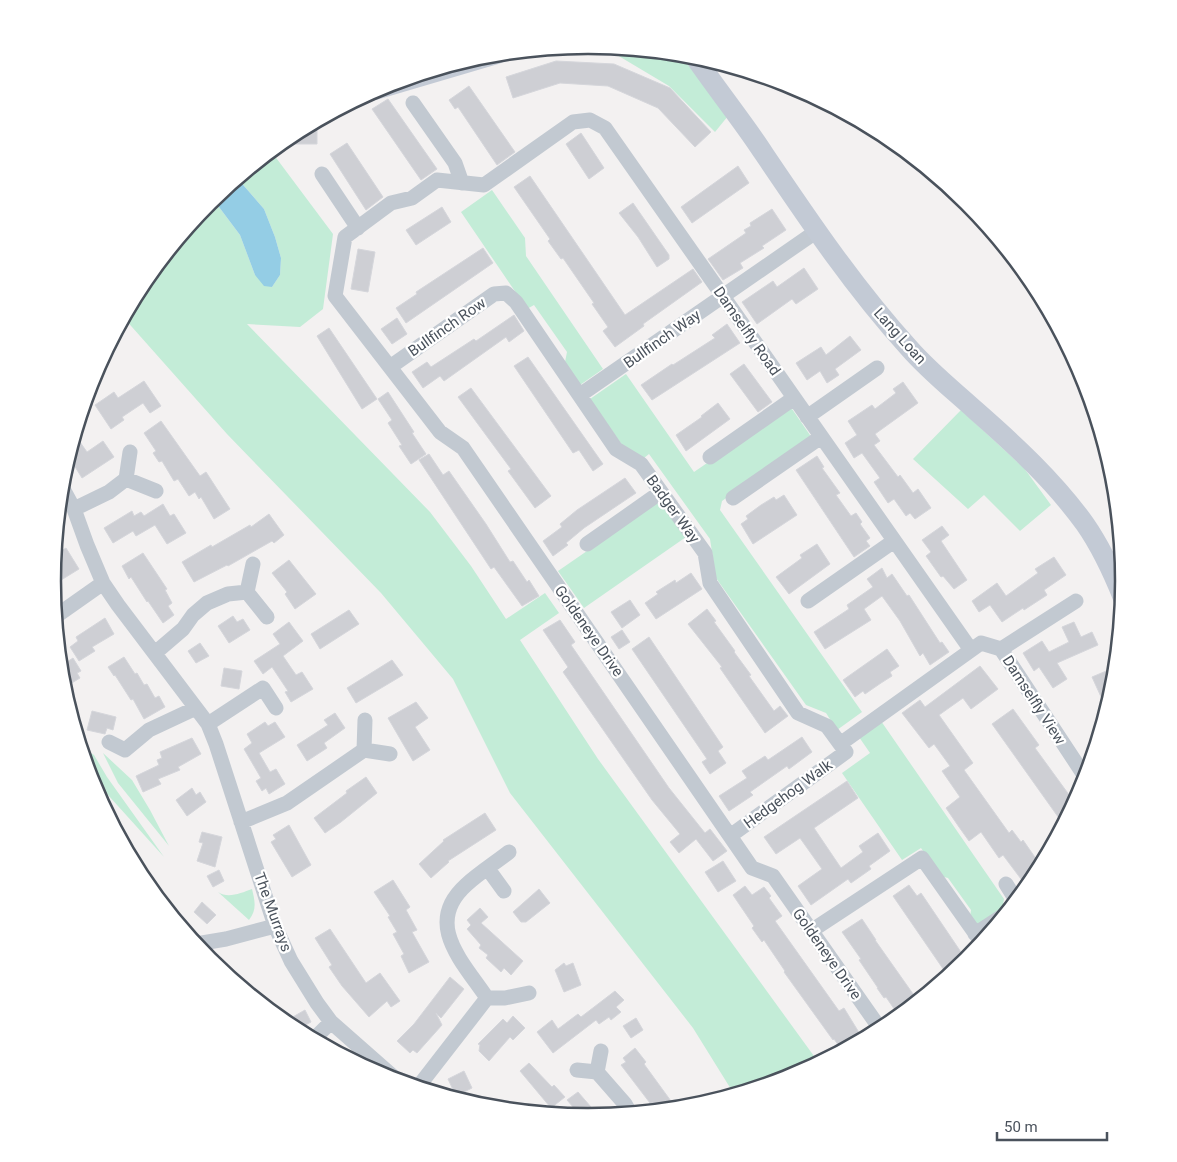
<svg xmlns="http://www.w3.org/2000/svg" width="1177" height="1162" viewBox="0 0 1177 1162" font-family="Roboto,sans-serif">
  <style>
    .green { fill: #c3ecd7 }
    .water { fill: #94cde5 }
    .building { fill: #cecfd4; stroke: #d5d6db }
    .lines { fill: none; stroke-linecap: round; stroke-linejoin: round }
    .street { stroke: #c2c9d1; stroke-width: 15 }
    .secondary { stroke: #c3cad5; stroke-width: 20 }
    .labels { text-anchor: middle; stroke-width: 4.5; stroke-linejoin: round; paint-order: stroke }
    .street-label { font-size: 15px; fill: #4a525c; stroke: #fff }
    .rim { fill: none; stroke: #4a525c; stroke-width: 2.5 }
  </style>
  <rect width="100%" height="100%" fill="#f3f1f1"/>
  <path class="green" d="M589,45L680,54L728,116L715,132L669,86L617,55L563,49L569,47Z
    M271,151L333,234L323,309L300,327L247,324L430,512L471,566L506,619L545,593L559,613L520,640L598,759L819,1063L793,1076L734,1094L693,1028L510,793L453,679L381,593L227,434L124,318L143,283L213,199L240,235L255,275L272,287L280,275L281,258L275,237L264,209L238,179Z
    M492,190L525,238L526,256L603,369L580,385L565,362L567,352L534,305L527,309L461,212Z
    M626,374L694,472L790,406L812,438L722,501L720,510L862,712L837,730L826,713L806,705L716,578L710,539L649,454L644,458L622,445L590,399Z
    M961,410L1024,468L1051,505L1020,531L984,495L968,509L913,459Z
    M661,500L686,537L584,608L558,571Z
    M881,721L1004,899L1002,910L977,927L970,917L971,910L948,878L940,876L921,848L902,860L842,773L870,753L859,737Z
    M81,747L94,755L107,777L164,857L90,775Z
    M103,753L132,780L150,810L169,846L118,783Z
    M252,889C255,901 257,910 249,920L218,892C228,899 241,893 252,889Z"/>
  <path class="water" d="M238,179L264,209L275,237L281,258L280,275L272,287L264,286L255,275L240,235L213,199Z"/>
  <path class="building" d="M556,61L614,64L670,88L711,132L695,147L658,108L608,86L560,83L513,98L506,77Z
    M469,86L515,152L497,165L458,107L455,109L449,100Z
    M388,99L437,169L421,180L372,109Z
    M317,121V144H295V133Z
    M581,133L604,168L589,179L566,144Z
    M347,143L383,197L366,210L330,154Z
    M738,166L749,183L692,223L681,207Z
    M530,176L625,315L693,269L702,282L643,324L644,326L615,347L603,331L608,327L592,304L594,303L563,258L561,259L548,241L550,239L514,187Z
    M633,203L669,255V259L657,267L638,237L619,213Z
    M442,207L451,222L416,245L406,230Z
    M772,209L786,230L762,246L764,248L740,263L743,268L723,280L708,259L746,233L744,230L751,226L750,223Z
    M483,248L493,263L406,323L396,308L417,294L416,292Z
    M358,249L375,252L368,292L351,289Z
    M804,268L818,289L796,304L792,299L757,324L742,302L773,281L777,287Z
    M514,315L524,331L509,342L506,337L444,381L440,376L423,388L412,372L427,362L431,367L474,339L476,341Z
    M397,318L407,334L392,344L381,329Z
    M727,324L740,343L652,400L641,385L672,364L673,365L715,338L712,335Z
    M329,328L377,399L362,409L317,336Z
    M850,336L861,350L835,369L839,375L827,383L820,371L807,380L796,363L821,347L826,355Z
    M528,357L603,464L593,471L579,450L573,453L514,366Z
    M744,364L772,402L758,412L730,374Z
    M144,381L161,406L150,413L143,403L122,417L124,420L111,429L95,405L114,392L118,398Z
    M903,382L918,403L875,434L880,441L874,445L898,477L900,475L913,493L918,489L931,508L915,519L910,513L906,516L894,499L888,503L874,482L880,478L862,453L854,458L845,443L857,435L848,421L872,405L875,409L896,393L893,389Z
    M471,388L551,496L535,508L508,471L511,469L458,397Z
    M388,392L414,432L412,433L426,454L411,464L399,446L402,445L388,423L392,420L378,399Z
    M718,403L730,419L686,451L676,435L702,417L701,416Z
    M161,421L200,476L206,472L230,509L214,519L201,497L199,499L195,492L189,496L178,479L174,481L162,461L159,462L153,453L156,451L144,433Z
    M75,435L87,452L103,441L114,457L82,478L69,457Z
    M429,454L443,475L449,471L486,524L510,562L513,561L527,582L529,580L539,596L522,606L494,567L491,569L419,460Z
    M817,456L824,467L822,468L840,493L836,495L851,516L856,513L862,522L860,524L870,538L866,541L870,546L854,557L796,470Z
    M625,478L636,493L584,528L566,543L568,545L553,556L543,541L562,527L560,524L577,510Z
    M784,495L797,515L753,544L741,524L748,519L746,516L761,505L774,497L776,500Z
    M163,504L170,516L174,514L186,533L167,544L155,525L136,536L133,531L113,543L104,528L132,511L134,516L141,512L144,516Z
    M269,514L284,535L274,543L272,541L228,566L227,565L194,582L182,562L211,545L212,547L250,525L251,527Z
    M942,526L949,535L941,541L967,580L954,589L943,576L941,577L926,556L931,552L922,540Z
    M817,544L830,564L789,594L776,577L802,558L800,555Z
    M66,548L79,569L53,585L55,555Z
    M143,553L167,589L165,590L172,603L168,606L174,615L163,623L148,601L147,602L131,577L129,579L122,566Z
    M1054,557L1066,575L1044,590L1047,595L1024,610L1023,608L1002,622L990,605L979,612L972,601L997,583L1006,596L1038,573L1035,569Z
    M289,560L316,594L295,609L285,594L287,592L272,573Z
    M882,568L887,578L892,574L907,596L909,595L940,643L942,642L949,652L930,665L923,653L920,656L900,621L882,596L864,609L871,620L825,649L814,632L849,609L847,605L873,587L867,579Z
    M691,573L702,589L656,619L645,603L658,594L656,592L675,580L676,583Z
    M630,600L640,615L622,628L611,612Z
    M707,609L716,621L714,622L735,651L734,652L751,675L749,676L774,711L780,706L788,716L765,733L720,668L722,667L688,624Z
    M349,610L359,624L320,649L311,634Z
    M233,616L237,622L243,619L250,630L229,643L218,626Z
    M105,618L114,634L92,647L95,651L79,661L70,647L78,641L76,637Z
    M560,620L575,642L571,645L669,788L705,833L710,829L727,851L713,861L696,839L679,853L670,842L680,834L652,800L563,672L568,667L543,630Z
    M289,622L303,641L283,656L296,675L302,672L313,689L291,702L285,692L288,691L272,667L263,674L254,661L280,644L273,634Z
    M1074,622L1081,637L1092,632L1098,645L1057,663L1067,679L1053,688L1039,667L1034,671L1023,653L1042,641L1049,652L1069,642L1062,627Z
    M622,630L630,642L619,649L611,637Z
    M649,637L723,747L718,751L726,763L710,774L702,762L707,759L632,649Z
    M200,643L209,656L196,663L188,651Z
    M887,649L899,666L890,672L892,676L881,683L865,694L863,691L855,697L843,680Z
    M124,657L135,674L137,673L144,685L147,684L155,698L159,696L165,707L144,719L133,699L131,700L115,675L114,676L108,667Z
    M73,658L81,671L77,673L80,678L70,684L61,671V666Z
    M392,660L403,675L356,703L347,688Z
    M980,666L998,689L971,709L963,698L939,715L973,763L964,770L1009,833L1012,830L1021,842L1023,840L1041,866L1027,887L1003,855L999,858L981,832L969,841L959,827L946,808L960,797L942,771L950,766L934,744L929,748L902,713L920,700L925,707Z
    M224,668L242,671L239,689L221,686Z
    M1111,669L1115,677L1114,686L1107,710L1092,677Z
    M416,702L428,718L415,727L430,750L413,761L388,718Z
    M1013,709L1039,745L1035,748L1075,803L1068,816L1061,821L992,724Z
    M92,711L116,717L113,730L107,728L105,734L87,730Z
    M335,713L345,728L324,743L327,748L307,761L297,745L328,725L324,720Z
    M265,722L268,726L275,722L285,737L259,753L270,772L276,769L285,784L269,794L266,788L262,791L256,781L261,778L244,749L252,743L247,734Z
    M802,737L812,752L789,769L787,766L750,792L753,795L729,811L719,796L747,778L742,771L765,756L768,760Z
    M192,738L201,754L178,767L180,770L158,779L161,784L143,792L136,776L159,765L157,760L162,758L160,752Z
    M366,777L377,793L341,822L325,833L314,818L347,793L346,791Z
    M847,781L858,798L814,828L841,868L863,852L859,846L878,833L890,851L869,866L871,869L851,883L848,879L811,905L798,886L822,869L800,838L776,854L764,837Z
    M192,788L196,795L200,792L206,802L187,816L176,800Z
    M485,813L496,830L448,861L449,862L431,878L419,864L444,841L443,840Z
    M289,825L311,865L292,877L271,842L276,839L273,835Z
    M202,832L222,837L215,867L197,861L203,843L199,842Z
    M723,861L736,881L718,892L705,872Z
    M219,870L224,881L213,887L207,876Z
    M393,880L410,907L406,910L417,930L412,932L429,962L409,973L401,956L404,954L393,934L397,932L388,917L390,916L374,892Z
    M909,885L917,896L921,893L967,961L948,976L893,896Z
    M745,886L752,895L764,887L771,896L769,898L782,916L775,921L839,1011L844,1008L863,1039L842,1050L834,1039L833,1040L784,972L785,971L764,940L762,942L752,928L754,926L733,895Z
    M539,889L550,903L526,922H521L513,912Z
    M202,902L216,915L207,924L194,912Z
    M480,908L488,917L481,923L523,961L511,975L504,968L501,972L486,958L488,955L479,948L481,945L467,929L471,925L467,920Z
    M862,919L876,940H875L918,1001L899,1016L886,997L884,998L877,988H878L859,960L861,959L842,932Z
    M330,929L366,983L380,973L400,1001L391,1007L387,1001L369,1017L342,986L329,967L332,965L315,938Z
    M564,963L566,966L573,963L581,985L564,992L555,970Z
    M450,977L464,989L441,1018L436,1013L442,1025L417,1053L413,1050L410,1053L397,1041L414,1024Z
    M615,991L624,1000L616,1007L621,1012L611,1020L609,1017L599,1024L596,1020L553,1053L537,1032L552,1020L558,1029L578,1014L581,1017Z
    M305,1010L311,1022L298,1029L291,1018Z
    M513,1016L525,1028L513,1040L510,1037L489,1061L479,1051L480,1045L478,1044L503,1019L507,1023Z
    M636,1018L643,1030L631,1038L623,1026Z
    M635,1048L646,1062L644,1064L676,1108L639,1112L650,1103L621,1065L626,1062L623,1058Z
    M529,1063L552,1087L554,1085L565,1097L551,1108L520,1071Z
    M464,1071L472,1088L456,1096L448,1079Z
    M578,1092L591,1107L580,1115L567,1100Z"/>
  <g class="lines">
    <path class="street" d="M413,103L455,163L462,183
      M322,174L358,228
      M390,367L494,294L506,293L516,302L616,449L641,464L705,553L710,583L798,713L827,726L846,752L730,836
      M580,395L817,231
      M807,417L877,368
      M710,457L794,398
      M126,479L130,452
      M62,487L74,509L87,545L103,583L118,605L208,724L216,744L275,926L291,961L317,1003L331,1022L398,1081
      M733,498L821,437
      M74,509L109,492L126,479L156,491
      M587,544L661,492
      M247,592L253,564
      M808,601L894,541
      M56,612L59,614L103,583
      M1001,649L1076,601
      M155,653L183,629L193,615L207,603L228,594L247,592L267,617
      M208,724L263,688L276,708
      M109,742L125,750L149,730L196,708
      M840,744L981,643L1001,649L1086,778
      M364,750L365,720
      M241,822L287,803L364,750L390,754
      M509,852C495,863 479,873 466,885C423,924 463,962 487,998H505L529,993
      M488,869L504,891
      M1006,884L1016,900
      M811,931L922,858L982,943
      M975,934L1004,915
      M196,944L226,939L275,926
      M881,1030L773,876L752,868L463,448L440,432L335,296L345,237L391,203L412,198L437,180L484,185L573,122L590,120L605,128L971,650
      M314,1039L331,1022
      M577,1070L597,1072L625,1104L630,1113
      M597,1072L601,1051
      M418,1087L487,998"/>
    <path class="secondary" d="M694,56C714,85 736,113 756,142C804,213 851,284 909,348C929,371 953,390 975,410C1015,445 1054,481 1085,524C1101,547 1113,573 1123,598
      M375,90L497,54"/>
  </g>
  <g class="labels">
    <g class="street-label">
      <text transform="translate(447 327) rotate(-35)" y="5">Bullfinch Row</text>
      <text transform="translate(747 331) rotate(55)" y="5">Damselfly Road</text>
      <text transform="translate(900 336) rotate(48)" y="5">Lang Loan</text>
      <text transform="translate(662 339) rotate(-35)" y="5">Bullfinch Way</text>
      <text transform="translate(673 509) rotate(54)" y="5">Badger Way</text>
      <text transform="translate(589 631) rotate(55)" y="5">Goldeneye Drive</text>
      <text transform="translate(1034 700) rotate(57)" y="5">Damselfly View</text>
      <text transform="translate(788 794) rotate(-36)" y="5">Hedgehog Walk</text>
      <text transform="translate(273 912) rotate(70)" y="5">The Murrays</text>
      <text transform="translate(827 954) rotate(55)" y="5">Goldeneye Drive</text>
    </g>
  </g>
  <path d="M0 0H1177V1162H0ZM61 581a527 527 0 1 1 1054 0a527 527 0 1 1-1054 0Z" fill="#fff" fill-rule="evenodd"/>
  <path class="rim" d="M61 581a527 527 0 1 1 1054 0a527 527 0 1 1-1054 0Z"/>
  <path d="M997 1132v8h110v-8" fill="none" stroke="#4a525c" stroke-width="2.5"/>
  <text x="1004" y="1132" font-size="15" fill="#4a525c" stroke="#ffffff" stroke-width="4" paint-order="stroke">50 m</text>
</svg>
